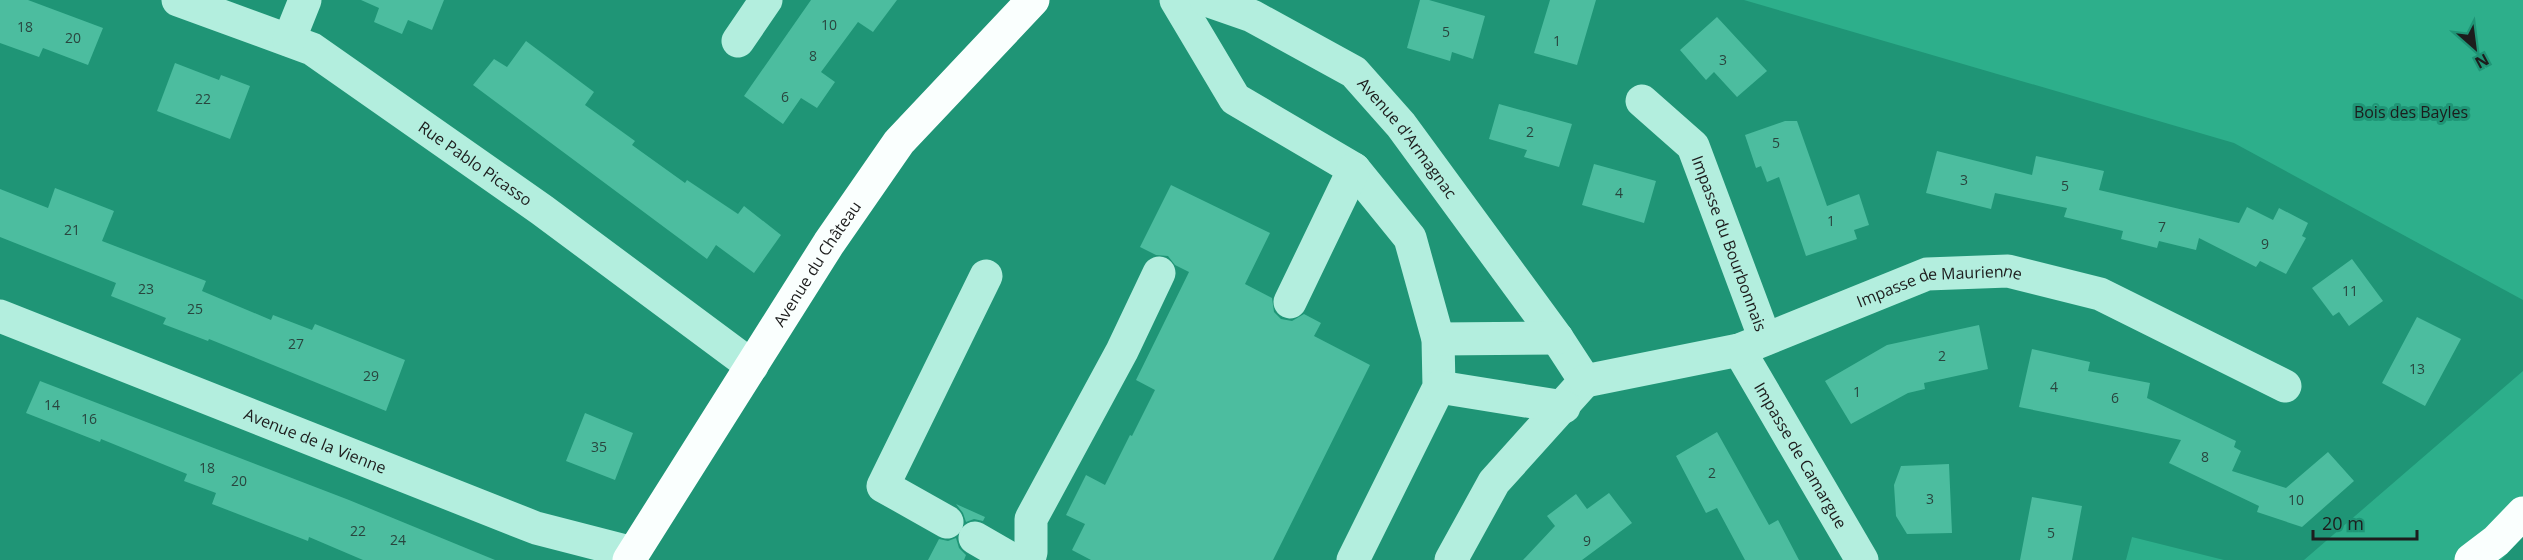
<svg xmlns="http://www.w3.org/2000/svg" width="2523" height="560" viewBox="0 0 2523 560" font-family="'Open Sans',sans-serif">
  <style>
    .green { fill: #2daf8b }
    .building { fill: #4cbd9f }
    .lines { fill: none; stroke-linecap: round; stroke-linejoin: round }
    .minor { stroke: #b3eede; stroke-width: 33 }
    .major { stroke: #fafffe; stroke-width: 33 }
    .labels { text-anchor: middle; stroke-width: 6; stroke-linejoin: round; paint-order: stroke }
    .number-label { font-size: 14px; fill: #29453e }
    .park-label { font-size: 16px; fill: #1b1d1c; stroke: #1f9576 }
    .street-label { font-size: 16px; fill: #1d1d1d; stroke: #1f9576 }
  </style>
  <rect width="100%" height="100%" fill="#1f9576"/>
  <path class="green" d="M1744,0H2523V300L2234,143Z
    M2523,371V537L2501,560H2304Z
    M2132,537L2224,560H2126Z"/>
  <path class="building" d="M0,0H28L103,28L88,65L43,48L39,57L0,43Z
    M361,0H444L432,30L408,20L402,34L374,22L379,8Z
    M811,0H897L873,32L858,22L821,72L835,82L817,108L801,98L783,124L744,96Z
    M1420,0H1429L1485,16L1473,59L1452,52L1450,61L1407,48Z
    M1550,0H1596L1577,65L1534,53Z
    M1717,17L1767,71L1737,97L1714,72L1706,80L1680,50Z
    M526,41L594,92L585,105L635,141L632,145L685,183L687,180L738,214L744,206L781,235L754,273L716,245L707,259L473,85L494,59L507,67Z
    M175,63L219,80L221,75L250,86L230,139L157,111Z
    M1499,104L1572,124L1559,167L1524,157L1527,150L1489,139Z
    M1785,121H1797L1827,206L1859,194L1869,225L1854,230L1857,239L1806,256L1779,177L1767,182L1761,166L1756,168L1745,135Z
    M1937,151L2032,175L2036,156L2104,171L2099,190L2239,223L2247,207L2273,220L2279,208L2308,223L2302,236L2306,238L2286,274L2260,261L2256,267L2199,238L2196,250L2159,241L2157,248L2121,239L2123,231L2064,217L2067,208L1995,193L1991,209L1926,193Z
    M1594,164L1656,181L1644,223L1582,205Z
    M1171,185L1270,233L1245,284L1272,298L1274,312L1281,319L1292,321L1304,314L1321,323L1314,336L1370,365L1273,560H1091L1072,550L1085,524L1066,515L1086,475L1105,485L1130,435L1132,436L1155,390L1136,380L1189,272L1175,265L1168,256L1156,255L1140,247Z
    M55,188L114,211L102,241L206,281L202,291L271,320L273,315L312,330L315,324L405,360L386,411L209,339L208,341L163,324L166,318L111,296L116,283L0,237V189L48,208Z
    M2352,259L2383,301L2349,326L2339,312L2333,316L2312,288Z
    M2417,317L2461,339L2425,406L2382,383Z
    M1979,325L1988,369L1924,383L1925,389L1908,393L1851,424L1825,381L1887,345Z
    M2032,349L2090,362L2088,371L2150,383L2147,398L2236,441L2234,447L2241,451L2232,471L2286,488L2328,452L2354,481L2302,527L2257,512L2259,506L2169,463L2181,440L2019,407Z
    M40,381L349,500L495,560H363L309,537L308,541L212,504L216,493L184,481L187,474L101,439L100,442L26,413Z
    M585,413L633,433L615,480L566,461Z
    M1717,432L1769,525L1778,520L1799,560H1745L1717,508L1706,513L1676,456Z
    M1949,464L1952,533L1907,534L1896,516L1894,485L1901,466Z
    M1609,493L1632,523L1582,560H1523L1555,526L1547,516L1576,494L1587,509Z
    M2032,497L2082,506L2072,560H2020Z
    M956,504L985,517L983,521L974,519L966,522L963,513Z
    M956,538L959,548L966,555L964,560H928L939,539L948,541Z"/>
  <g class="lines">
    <g class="minor">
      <path id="s1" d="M178,0L312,49L542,210L752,366"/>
      <path d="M1176,0L1235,99L1354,169L1410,238L1438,339L1439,387L1353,560"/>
      <path id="s2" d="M1206,0L1252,16L1354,72L1401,125L1557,338L1585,381L1494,482L1451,560"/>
      <path d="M289,40L305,0"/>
      <path d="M738,41L766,0"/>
      <path id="s3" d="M1642,101L1693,146L1765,339"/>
      <path d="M1290,302L1354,169"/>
      <path id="s4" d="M0,316L536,528L633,553"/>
      <path d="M1438,339L1557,338"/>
      <path id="s5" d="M1739,350L1862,560"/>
      <path id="s6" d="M1585,381L1739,350L1927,274L2008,271L2100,294L2285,386"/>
      <path d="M1439,387L1564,407"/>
      <path d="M947,522L883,486L986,276"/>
      <path d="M975,538L1013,560"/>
      <path d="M1029,560L1031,552V519L1122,351L1159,273"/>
    </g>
    <g class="major">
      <path id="s7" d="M629,560L829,243L899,142L1033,0"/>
      <path d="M2471,560L2496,541L2523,513"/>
    </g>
  </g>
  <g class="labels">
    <g class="number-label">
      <text x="829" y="30">10</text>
      <text x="25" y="32">18</text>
      <text x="1446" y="37">5</text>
      <text x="73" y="43">20</text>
      <text x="1557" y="46">1</text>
      <text x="813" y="61">8</text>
      <text x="1723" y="65">3</text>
      <text x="785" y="102">6</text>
      <text x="203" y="104">22</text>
      <text x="1530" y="137">2</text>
      <text x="1776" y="148">5</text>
      <text x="1964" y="185">3</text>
      <text x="2065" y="191">5</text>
      <text x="1619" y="198">4</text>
      <text x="1831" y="226">1</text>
      <text x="2162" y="232">7</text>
      <text x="72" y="235">21</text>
      <text x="2265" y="249">9</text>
      <text x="146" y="294">23</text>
      <text x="2350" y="296">11</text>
      <text x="195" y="314">25</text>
      <text x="296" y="349">27</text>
      <text x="1942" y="361">2</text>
      <text x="2417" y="374">13</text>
      <text x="371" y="381">29</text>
      <text x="2054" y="392">4</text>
      <text x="1857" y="397">1</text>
      <text x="2115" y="403">6</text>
      <text x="52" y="410">14</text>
      <text x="89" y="424">16</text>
      <text x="599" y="452">35</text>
      <text x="2205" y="462">8</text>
      <text x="207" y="473">18</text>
      <text x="1712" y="478">2</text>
      <text x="239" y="486">20</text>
      <text x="1930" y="504">3</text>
      <text x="2296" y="505">10</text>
      <text x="358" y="536">22</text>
      <text x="2051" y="538">5</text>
      <text x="398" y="545">24</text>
      <text x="1587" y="546">9</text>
    </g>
    <g class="park-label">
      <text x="2411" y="118">Bois des Bayles</text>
    </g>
    <g class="street-label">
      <text dy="6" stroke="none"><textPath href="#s2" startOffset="250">Avenue d'Armagnac</textPath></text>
      <text dy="6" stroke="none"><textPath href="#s1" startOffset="342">Rue Pablo Picasso</textPath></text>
      <text dy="6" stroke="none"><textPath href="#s3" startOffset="172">Impasse du Bourbonnais</textPath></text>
      <text dy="6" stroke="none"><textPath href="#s7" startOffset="351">Avenue du Château</textPath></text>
      <text dy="6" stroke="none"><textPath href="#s6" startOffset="370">Impasse de Maurienne</textPath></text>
      <text dy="6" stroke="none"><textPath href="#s4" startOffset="339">Avenue de la Vienne</textPath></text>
      <text dy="6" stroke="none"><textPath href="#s5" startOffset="122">Impasse de Camargue</textPath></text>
    </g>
  </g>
  <g transform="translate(2475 48) rotate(152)" stroke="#1f9576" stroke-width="4.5" paint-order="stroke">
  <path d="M0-4.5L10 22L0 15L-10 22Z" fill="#1d1d1d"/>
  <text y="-9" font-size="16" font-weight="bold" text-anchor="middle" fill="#1d1d1d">N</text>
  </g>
  <path d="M2313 530v9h104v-9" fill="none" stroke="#1d1d1d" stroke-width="3"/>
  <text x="2322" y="530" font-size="18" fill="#1d1d1d" stroke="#1f9576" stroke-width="4.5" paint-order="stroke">20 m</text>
</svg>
